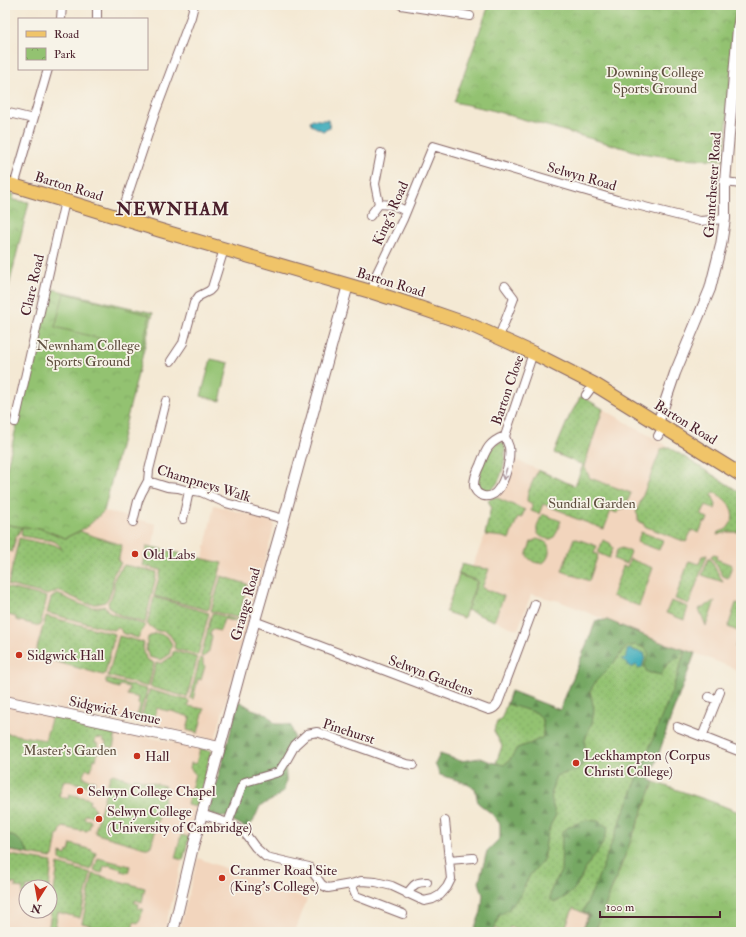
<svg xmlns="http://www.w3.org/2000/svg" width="746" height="937" viewBox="0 0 746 937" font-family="'IM FELL Double Pica',serif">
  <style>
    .built { fill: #f2d5bd; fill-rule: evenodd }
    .grass { fill: url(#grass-dots); stroke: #6e704e }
    .forest { fill: url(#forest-firs); stroke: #606447 }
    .park { fill: url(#park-crowns); stroke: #6e704e }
    .pitch { fill: #93c271; stroke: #6e704e }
    .water { fill: #3eacbb; stroke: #446673 }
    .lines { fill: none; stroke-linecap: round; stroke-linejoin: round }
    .minor-casing { stroke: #866666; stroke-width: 10 }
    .tertiary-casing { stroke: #866666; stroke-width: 12 }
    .primary-casing { stroke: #866666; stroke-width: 15 }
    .minor { stroke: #fff; stroke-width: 8 }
    .tertiary { stroke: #fff; stroke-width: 10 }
    .primary { stroke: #f0c469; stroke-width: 13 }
    .oneway { stroke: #ae9aa0 }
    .poi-dot { fill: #c8321e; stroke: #f7f3e8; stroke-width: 1.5 }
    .labels { text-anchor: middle; stroke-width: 3.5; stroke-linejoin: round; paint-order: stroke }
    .park-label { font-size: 14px; fill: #605040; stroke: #f7f3e8 }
    .street-label { font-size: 14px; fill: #4a1f2b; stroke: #f7f3e8 }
    .poi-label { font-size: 14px; fill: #4a1f2b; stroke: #f7f3e8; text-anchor: start }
    .district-label { font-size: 18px; font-weight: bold; letter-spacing: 1px; fill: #4a1f2b; stroke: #f7f3e8 }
  </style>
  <defs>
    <pattern id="grass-dots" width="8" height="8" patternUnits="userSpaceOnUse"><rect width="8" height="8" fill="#93c271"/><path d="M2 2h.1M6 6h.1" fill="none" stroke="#80a662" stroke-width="1.8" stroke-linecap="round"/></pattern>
    <pattern id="forest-firs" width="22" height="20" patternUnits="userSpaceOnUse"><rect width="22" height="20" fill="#76a863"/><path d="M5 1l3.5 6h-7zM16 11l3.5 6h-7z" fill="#638852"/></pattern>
    <pattern id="park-crowns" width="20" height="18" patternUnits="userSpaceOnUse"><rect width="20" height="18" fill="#93c271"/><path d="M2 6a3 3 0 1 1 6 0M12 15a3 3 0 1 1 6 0" fill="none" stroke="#80a662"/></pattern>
  </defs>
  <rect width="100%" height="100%" fill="#f7f3e8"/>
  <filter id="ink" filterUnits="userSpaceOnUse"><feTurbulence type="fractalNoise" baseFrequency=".025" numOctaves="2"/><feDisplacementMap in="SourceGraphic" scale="8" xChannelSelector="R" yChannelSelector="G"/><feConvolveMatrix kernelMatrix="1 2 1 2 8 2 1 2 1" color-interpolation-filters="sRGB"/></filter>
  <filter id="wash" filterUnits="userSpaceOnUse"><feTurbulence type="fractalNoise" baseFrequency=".012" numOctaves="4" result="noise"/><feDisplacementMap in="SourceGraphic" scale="16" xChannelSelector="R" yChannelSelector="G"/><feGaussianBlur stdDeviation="0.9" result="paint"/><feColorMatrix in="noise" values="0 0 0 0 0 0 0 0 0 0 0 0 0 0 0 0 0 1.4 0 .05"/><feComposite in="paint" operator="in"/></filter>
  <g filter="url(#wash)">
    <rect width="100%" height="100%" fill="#f4e9d4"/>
    <path class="built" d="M581,396L669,447L741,493V663L737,673L733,668L695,653L672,714L650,780L654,782L595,932H493L536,824L483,800L502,746L494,731L497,722L501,720L511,691L560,710L596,621L606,620L559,601L531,594L518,630L468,610L464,619L445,612L462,564L472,567L485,535L491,507L488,500L495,497L501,493L509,477L514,459L575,486L583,465L554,453L569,417Z
      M214,505L273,521L274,524V527L215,740L150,723V726L109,719L5,698V524L21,527H87L104,511L156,524L153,547L203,558Z
      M5,705L211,751L164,932H5ZM26,887H50V911H26Z
      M198,858L307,899L295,932H193L180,927Z"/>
    <path class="grass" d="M581,396L603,409L584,466L590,478L631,493L625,508L621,509L617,513L611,511L604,529L569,516L566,513L543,504L539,514L531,511L532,506L531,503L527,501C527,490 534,480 538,470L575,486L583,465L554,453L569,417Z
      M502,442L504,443C508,454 502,482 492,489C489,491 486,491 483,490C473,485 482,466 485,459C488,452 494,443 502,442Z
      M669,447L741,493V539L740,538L739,532H728L717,535L718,532C722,531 727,530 729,526C735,519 733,508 727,502C724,498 718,495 714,492L712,495L716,505L715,509L706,505L701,515L708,518L706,523L704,522L699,533L692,530L686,542L644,526V524L639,522L638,520V515L636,513L661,449Z
      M495,497L525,510L521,518L518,517L509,539L504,537L485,535L491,507L488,500Z
      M542,514L561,521C559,525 556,536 553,538C550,540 547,539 544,538C531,533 539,523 542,514Z
      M5,524L21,527L40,528L65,538L80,531L90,535L122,545L118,561L121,563L113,575L112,588L109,597L105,602L97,604H88L61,592L59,590L48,595L8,585L19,538L41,543H49L55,545L62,549C55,538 49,541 39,539C33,538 28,537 22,536L21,534L22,529L21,528L18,534L16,537L12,552L5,550Z
      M641,532L663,540L659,550L637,542Z
      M574,538L597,546L594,553L598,555L589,581L562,571Z
      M537,539C540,540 546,541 548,545C551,549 548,560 544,562C541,564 537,563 534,562C531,560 529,559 527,556V553L531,542Z
      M603,540L610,543L613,548L609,558L598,553Z
      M147,546L222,563L209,609L207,610L154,596L161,570L143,566Z
      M622,548L631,552L626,564L614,559L617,550Z
      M714,554L717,555L716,559L732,565L728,578L723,576L711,556Z
      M707,555L689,604L675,599L689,561L699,564L702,556Z
      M709,557L723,582L702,575Z
      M630,559L653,568L639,606L612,596L623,566L627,567Z
      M462,564L472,567L489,569L482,588L504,596L494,621L467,610L478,581L458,574Z
      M124,565L157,572L145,623C136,620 116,616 110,608C108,606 109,605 108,602L111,598L114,589V581L116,575Z
      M221,576L247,584L239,618L211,611Z
      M5,587L47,597L40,626L16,620V617L5,614Z
      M57,594C73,600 87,611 105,606L108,611L112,614L145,625L138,638L122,633L121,630L119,628H116L113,630L47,613L51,598Z
      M154,597L209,613L198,655H197L175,649L174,647L175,643L169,634L166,633L164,631C157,633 153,628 147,624Z
      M671,601L688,607L684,620L666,613Z
      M715,601L706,626L699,609Z
      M736,603L741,604V643L740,646L738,648L735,647L740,632L728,627Z
      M212,613L241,621L242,623L224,619L220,631L212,629L210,635L212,636L209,651L204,657L201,656Z
      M46,616L115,634L105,674L103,675L36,656L35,655Z
      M607,620L660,642L695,653L672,714L650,780L654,782L595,932L582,931L588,915L573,908L566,926L567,927L565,932L550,928L541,932H522L510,927L507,932H500L501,931L494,928L536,824L483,800L502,746L494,731L497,722L501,720L511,691L560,710L596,621Z
      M156,633L167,636L172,644L169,655L161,660L149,657L146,649L148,637Z
      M119,636L143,642L144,644L143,648L146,659L154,663L148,687L108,676Z
      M174,651L196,657L197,659L187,697L150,687L156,663H162L172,656L173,652Z
      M200,658L203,659V664L205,666L201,680L198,679L193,699L190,698Z
      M106,679H107L146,689L147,690L139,718L135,717V715L137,716L140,705L138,704L139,698L137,697H136L127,695L129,687L120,685L119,688L107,684V683L106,682Z
      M150,690L187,700L189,701L188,706L204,709L198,733L187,730L190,717L168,710V711L157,708L154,719L158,720V722L141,718L149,691Z
      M52,716L114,730L116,734L113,748L105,746L106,742L103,741V739L96,738L95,743L98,744L96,751L98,752L96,760L94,759L91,770L87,769L85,771L83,775L84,776V778L95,781L93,787L64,780L59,796L68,799L69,794L90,799L89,804L92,805L95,808L93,816H91L85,815L84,819L90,820L91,822L89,829L87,831L81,830V831L63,827L61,829L59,835H57L53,857L51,858L5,850V733L45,740Z
      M200,749L211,751L197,807L187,805L195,774L190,768L191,763L196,764Z
      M113,774L132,780L135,778L165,786L166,791L151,846L148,848H145L97,834L95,831L110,776Z
      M181,835L189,837L183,860L175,858Z
      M71,844L92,850V851L96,853L91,870L63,862L60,859V853L66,855L67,851L69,852Z
      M5,854L52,862L49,887H26V896H22L23,888L15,887L16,884L7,883V886H5Z
      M98,858L130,866L128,873L121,871V869L108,865L107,866H104L102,873L94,871Z
      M58,864L91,873L80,918L58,912L54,931L57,932H48Z
      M93,874L145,888L142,902L135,900V903L139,904L138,908L143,909L139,923L134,922L132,930L135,931V932H117L82,923Z"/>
    <path class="forest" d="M607,620L660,642L695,653L672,714L650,780L654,782L595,932L582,931L589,915L583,912L596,883L673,688L685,651L678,658L667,664L661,675L647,672L644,666L649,654L645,648L635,645L626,647L612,665L596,681L590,691L594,709L592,723L585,739L584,763L575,771L556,776C550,791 550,800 556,815L551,824L547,837L543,860L530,875L519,897L509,909L499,916L493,932H473L481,912L483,895L479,882L487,851L500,838V824L492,814L478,803L475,788L460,781L440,775L435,764L440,754L461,761L480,758L491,762L504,765L509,761L517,748L529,744L543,737V721L537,713L507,704L511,691L560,710L596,621Z
      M239,701L252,709L267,714L275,724H285L291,726L294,737L285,758L286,780L284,791L274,799L260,806L253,822L247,828L226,817L216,816L208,813Z
      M586,820L598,821L608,827C606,837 602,845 597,853C594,856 591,859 589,863C577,882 579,892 555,902L550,899L551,890L561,871L562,832L570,826Z
      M5,834C18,836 24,843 29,854L5,850Z"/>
    <path class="park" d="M489,5H740L733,50L724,160L676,158L641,153L491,110L454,102Z
      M5,192L14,194L13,200L29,202L5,303Z
      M48,288L153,313L104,511L87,527L65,538L40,528L21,527L5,524V476Z
      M654,782L713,802L741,813V932H595Z"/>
    <path class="pitch" d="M64,293L150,315L141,349L55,327Z
      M211,359L229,363L220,401L201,396Z
      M459,575L477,581L464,618L446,612Z"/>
    <path class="water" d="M312,119L319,120H328L330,128L323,131L311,125L310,121Z
      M628,649L644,653L645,657L642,667L639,668L636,665L633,667H630L626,662L621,659L626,658V654Z"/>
  </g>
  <g filter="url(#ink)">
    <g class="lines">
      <g class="minor-casing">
        <path id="minor" d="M401,5L470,16
          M5,9V5
          M61,19L62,5
          M97,19V5
          M5,112L33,119
          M725,182L741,184
          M14,186L48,69
          M379,204L375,184L381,153
          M370,216L379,204L393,205L406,211
          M120,218L155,113L191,17L194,5
          M372,292L376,275L403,219L433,146L617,200L700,221L725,219
          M499,337L514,298L505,286
          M171,361L183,343L194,303L199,296L209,291L212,288L224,249
          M586,395L594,384
          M166,401L149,470L148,481L167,487L178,488L189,491H195L201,492L226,503L284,519
          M15,422L65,201
          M505,436C489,442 486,449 480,465C477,471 474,478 474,485C475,497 490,500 497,491C505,482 511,459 509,447C508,444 506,440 505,436L533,353
          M658,436L663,427
          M183,519L189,491
          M133,522L138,501L142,492L148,481
          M254,621L489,710C494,709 496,707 498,703L535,604
          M709,697L717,700
          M677,727L741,752
          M702,737L720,692
          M201,814L228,823L244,832L255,847L266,857L309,867L322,885L328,888L351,884L361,881L376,882L392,886L424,901L433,899L440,895L447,887L451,879L445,821
          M228,823L241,788L245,782L279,772L286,761L295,745L307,734L317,732L406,764L413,765
          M449,860L473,858
          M351,884L356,896L403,914
          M407,894C414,884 416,882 427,882"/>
      </g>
      <g class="tertiary-casing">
        <path id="tertiary" d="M658,423L675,373L710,289L721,245L725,219V182L738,28L741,11
          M5,701L219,747
          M173,932L192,851L241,669L284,519L348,285"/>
      </g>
      <g class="primary-casing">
        <path id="primary" d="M5,183L72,203L159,230L372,292L409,304L473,326L533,353L594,384L741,475"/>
      </g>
      <use href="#minor" class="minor"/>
      <use href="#tertiary" class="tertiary"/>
      <use href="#primary" class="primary"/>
    </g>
    <defs><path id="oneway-shaft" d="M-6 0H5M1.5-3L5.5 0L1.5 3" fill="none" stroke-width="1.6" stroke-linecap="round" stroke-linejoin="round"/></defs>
    <use class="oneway" href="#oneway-shaft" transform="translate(505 474) rotate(107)"/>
  </g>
  <g class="poi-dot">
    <circle cx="135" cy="554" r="4"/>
    <circle cx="19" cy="655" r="4"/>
    <circle cx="137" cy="756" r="4"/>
    <circle cx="576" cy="763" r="4"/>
    <circle cx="80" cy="791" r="4"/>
    <circle cx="99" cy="819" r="4"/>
    <circle cx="222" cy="878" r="4"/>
  </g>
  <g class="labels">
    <g class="park-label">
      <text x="655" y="77">Downing College<tspan x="655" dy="16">Sports Ground</tspan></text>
      <text x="88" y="350">Newnham College<tspan x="88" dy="16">Sports Ground</tspan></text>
      <text x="592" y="508">Sundial Garden</text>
      <text x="70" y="755">Master's Garden</text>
    </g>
    <g class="street-label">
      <text transform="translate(582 176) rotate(16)" y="5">Selwyn Road</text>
      <text transform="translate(712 185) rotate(-86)" y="5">Grantchester Road</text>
      <text transform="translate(69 186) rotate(17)" y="5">Barton Road</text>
      <text transform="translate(390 213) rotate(-66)" y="5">King's Road</text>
      <text transform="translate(391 282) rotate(17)" y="5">Barton Road</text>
      <text transform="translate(32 285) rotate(-77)" y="5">Clare Road</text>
      <text transform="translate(507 390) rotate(-71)" y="5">Barton Close</text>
      <text transform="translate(686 422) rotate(32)" y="5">Barton Road</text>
      <text transform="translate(204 483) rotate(17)" y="5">Champneys Walk</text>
      <text transform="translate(245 604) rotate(-74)" y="5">Grange Road</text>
      <text transform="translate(431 675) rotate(21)" y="5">Selwyn Gardens</text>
      <text transform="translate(115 710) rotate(12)" y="5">Sidgwick Avenue</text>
      <text transform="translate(349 731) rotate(18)" y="5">Pinehurst</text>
    </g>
    <g class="poi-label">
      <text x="143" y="559">Old Labs</text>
      <text x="27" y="660">Sidgwick Hall</text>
      <text x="584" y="760">Leckhampton (Corpus<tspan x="584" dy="16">Christi College)</tspan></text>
      <text x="145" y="761">Hall</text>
      <text x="88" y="796">Selwyn College Chapel</text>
      <text x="107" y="816">Selwyn College<tspan x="107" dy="16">(University of Cambridge)</tspan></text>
      <text x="230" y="875">Cranmer Road Site<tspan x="230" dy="16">(King's College)</tspan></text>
    </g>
    <g class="district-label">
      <text x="173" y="215">NEWNHAM</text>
    </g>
  </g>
  <rect width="746" height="937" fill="none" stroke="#f7f3e8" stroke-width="20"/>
  <rect x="18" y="18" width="130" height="52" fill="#f7f3e8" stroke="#b29e9c"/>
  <rect x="26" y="31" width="20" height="6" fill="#f0c469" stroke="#b29e9c"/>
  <text x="54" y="38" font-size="12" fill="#4a1f2b">Road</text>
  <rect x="26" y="48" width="20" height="12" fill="url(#park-crowns)" stroke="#b29e9c"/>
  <text x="54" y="58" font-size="12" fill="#4a1f2b">Park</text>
  <g transform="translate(38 899) rotate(191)"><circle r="19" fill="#f7f3e8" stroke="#b29e9c"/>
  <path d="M0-3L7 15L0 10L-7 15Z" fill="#c8321e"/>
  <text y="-6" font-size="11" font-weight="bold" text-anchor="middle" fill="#4a1f2b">N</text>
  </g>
  <path d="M600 911v6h120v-6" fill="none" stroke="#4a1f2b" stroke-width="2"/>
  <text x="606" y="911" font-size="12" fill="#4a1f2b" stroke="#f7f3e8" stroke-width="3" paint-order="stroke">100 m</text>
</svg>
